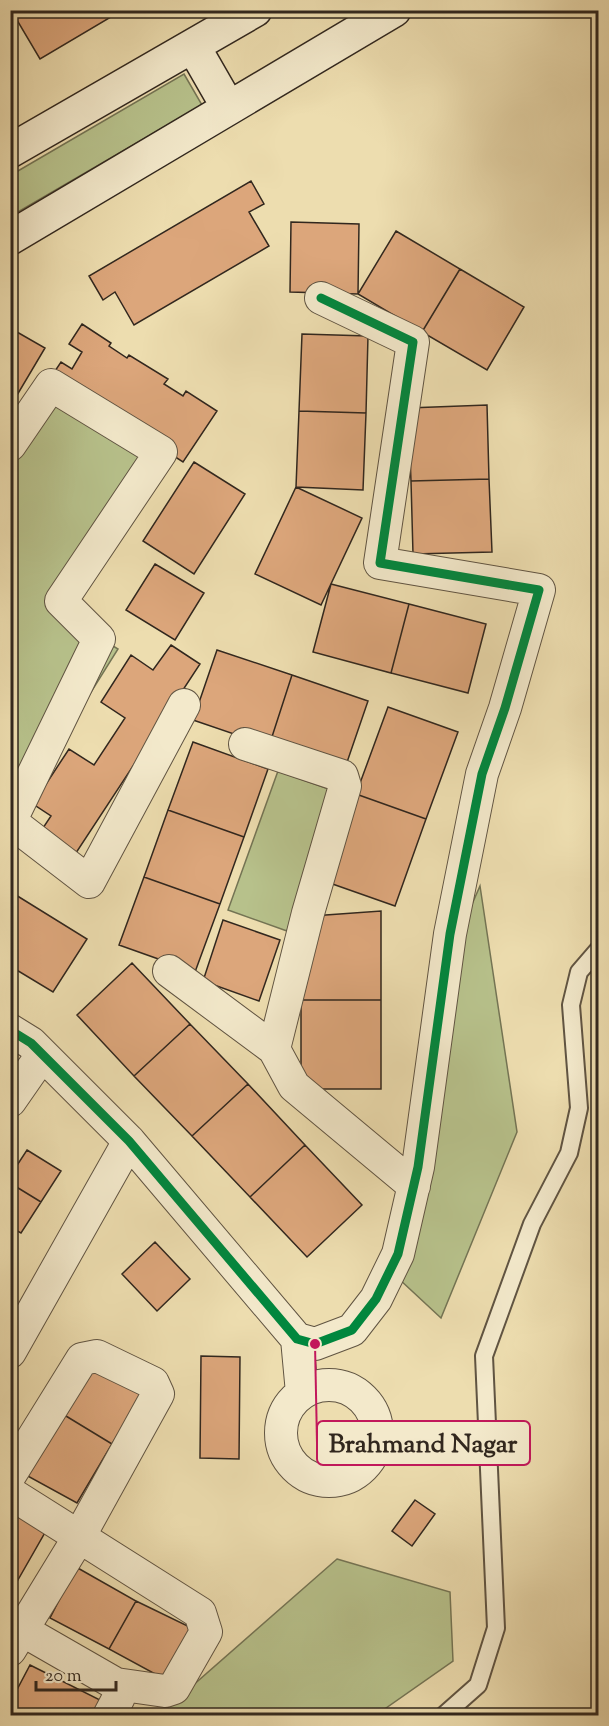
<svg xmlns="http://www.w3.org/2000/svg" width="609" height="1726" viewBox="0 0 609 1726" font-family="'Sorts Mill Goudy',serif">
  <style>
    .green { fill: #b7c18b; stroke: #747454; stroke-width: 1.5 }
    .building { fill: #dca67b; stroke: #31271e; stroke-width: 1.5 }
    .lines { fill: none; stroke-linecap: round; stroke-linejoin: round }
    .lane-casing { stroke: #605442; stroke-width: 20 }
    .street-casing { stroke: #605442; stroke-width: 34 }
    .secondary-casing { stroke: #31271e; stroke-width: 36 }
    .lane { stroke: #f3e9cb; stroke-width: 16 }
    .street { stroke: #f3e9cb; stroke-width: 32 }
    .secondary { stroke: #f3e9cb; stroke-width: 33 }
    .cycleway-casing { stroke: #f3e9cb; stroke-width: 13 }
    .cycleway { stroke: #00873e; stroke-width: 9 }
    .leader { fill: none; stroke: #c2185b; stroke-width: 2 }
    .callout-dot { fill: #c2185b; stroke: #f3e9cb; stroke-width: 2 }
    .callout { fill: #f3e9cb; stroke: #c2185b; stroke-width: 2 }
    .callout-label { font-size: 26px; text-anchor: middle; font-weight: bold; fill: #31271e }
  </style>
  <rect width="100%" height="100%" fill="#edddaf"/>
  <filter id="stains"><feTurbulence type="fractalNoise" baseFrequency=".00333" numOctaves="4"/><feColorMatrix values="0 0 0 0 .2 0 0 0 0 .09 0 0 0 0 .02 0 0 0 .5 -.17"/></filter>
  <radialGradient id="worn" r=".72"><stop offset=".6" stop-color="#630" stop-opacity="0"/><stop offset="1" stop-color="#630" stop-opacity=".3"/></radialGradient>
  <path class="green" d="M184,74L202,105L11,216V175Z
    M52,399L160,467L66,617L118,649L11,820V465Z
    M278,771L337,792L287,931L228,910Z
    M480,886L517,1132L441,1318L398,1278L459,934Z
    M337,1559L450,1592L453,1661L376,1715L158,1716Z"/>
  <path class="building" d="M11,10H114L116,14L40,59Z
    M251,181L264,204L249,212L269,246L134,325L115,292L103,300L89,276Z
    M291,222L359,224L358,294L290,292Z
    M396,231L460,269L422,332L358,294Z
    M460,269L524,307L487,370L422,332Z
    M82,324L111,343L109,346L127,358L129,355L168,379L164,384L183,396L186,391L217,411L183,462L51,377L61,362L72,369L82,352L69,344Z
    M10,328L45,348L10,407Z
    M302,334L368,336L366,413L299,411Z
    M487,405L489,479L411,481L408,408Z
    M299,411L366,413L363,490L296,487Z
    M194,462L245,494L194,574L143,541Z
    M489,479L492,552L413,554L411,481Z
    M296,487L362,518L321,605L255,574Z
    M155,564L204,593L175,640L126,610Z
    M331,584L409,604L391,673L313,652Z
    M409,604L486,624L468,693L391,673Z
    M171,645L200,664L72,859L37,837L51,816L33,804L69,749L94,765L125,718L101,702L131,655L153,670Z
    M217,650L292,675L269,746L193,720Z
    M292,675L368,701L344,771L269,746Z
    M388,707L458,732L426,819L356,794Z
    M193,742L268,769L244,837L168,810Z
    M356,794L426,819L395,906L324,881Z
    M168,810L244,837L220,904L144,877Z
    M144,877L220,904L195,972L119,945Z
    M11,892L87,939L53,992L10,966Z
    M381,911V1000H301L312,916Z
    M223,920L280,940L259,1001L203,981Z
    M132,963L190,1024L134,1076L77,1015Z
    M301,1000H381V1089H301Z
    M190,1024L248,1084L192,1136L134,1076Z
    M248,1084L305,1145L250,1197L192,1136Z
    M305,1145L362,1205L307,1257L250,1197Z
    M27,1150L61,1171L41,1202L10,1183V1176Z
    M10,1183L41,1202L21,1233L10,1227Z
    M155,1242L190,1279L157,1311L122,1274Z
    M201,1356L240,1357L239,1459L200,1458Z
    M89,1366L144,1393L112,1444L61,1413Z
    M61,1413L112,1444L77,1503L24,1474Z
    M415,1500L435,1514L412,1546L392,1531Z
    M10,1509L47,1529L11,1592L10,1591Z
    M76,1567L136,1601L109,1649L50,1618Z
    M136,1601L198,1631L168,1681L109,1649Z
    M30,1665L104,1702L97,1716H10V1703Z"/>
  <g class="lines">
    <g class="lane-casing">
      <path id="lane" d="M443,1716L478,1685L496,1628L484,1356L532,1224L569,1153L579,1108L571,1005L579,972L598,950"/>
    </g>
    <g class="street-casing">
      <path id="street" d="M10,445L51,385L161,452L61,601L99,639L10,822
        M245,744L342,776L345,786L308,913L274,1049L294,1086L414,1186
        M11,822L89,882L184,705
        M169,971L274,1049
        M10,1030L31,1043L129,1141L297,1339L315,1344L352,1330L376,1299L398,1254L418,1167L450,934L482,774L505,708L539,590L380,563L413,342L321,298
        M10,1101L42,1055
        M297,1339L302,1393
        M10,1352L129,1141
        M281 1433a48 48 0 1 1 96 0a48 48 0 1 1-96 0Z
        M10,1475L82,1359L97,1356L153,1383L158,1394L79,1537L10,1650
        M10,1493L200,1613L206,1632L174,1688L165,1691L116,1684
        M22,1630L116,1684L119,1697L109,1716"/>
    </g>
    <g class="secondary-casing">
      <path id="secondary" d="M193,46L228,107
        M10,151L255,10
        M10,238L394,10"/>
    </g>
    <use href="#lane" class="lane"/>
    <use href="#street" class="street"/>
    <use href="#secondary" class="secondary"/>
    <g class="cycleway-casing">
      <path id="cycleway" d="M10,1030L31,1043L129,1141L297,1339L315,1344L352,1330L376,1299L398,1254L418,1167L450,934L482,774L505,708L539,590L380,563L413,342L321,298"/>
    </g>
    <use href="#cycleway" class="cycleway"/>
  </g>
  <path class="leader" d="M315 1344L317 1443"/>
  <circle class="callout-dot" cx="315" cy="1344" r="6"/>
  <rect class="callout" x="317" y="1421" width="213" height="44" rx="6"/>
  <g class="callout-label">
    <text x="423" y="1452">Brahmand Nagar</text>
  </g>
  <rect width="609" height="1726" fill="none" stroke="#edddaf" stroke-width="36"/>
  <rect x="12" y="12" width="585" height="1702" fill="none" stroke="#31271e" stroke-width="3"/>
  <rect x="18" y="18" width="573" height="1690" fill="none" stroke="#31271e" stroke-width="1.5"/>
  <path d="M36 1681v9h80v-9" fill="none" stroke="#31271e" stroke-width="3"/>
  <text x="45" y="1681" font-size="18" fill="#31271e" stroke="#f3e9cb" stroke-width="4.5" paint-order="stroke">20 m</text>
  <rect width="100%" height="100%" filter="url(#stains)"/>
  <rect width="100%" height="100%" fill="url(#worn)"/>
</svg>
